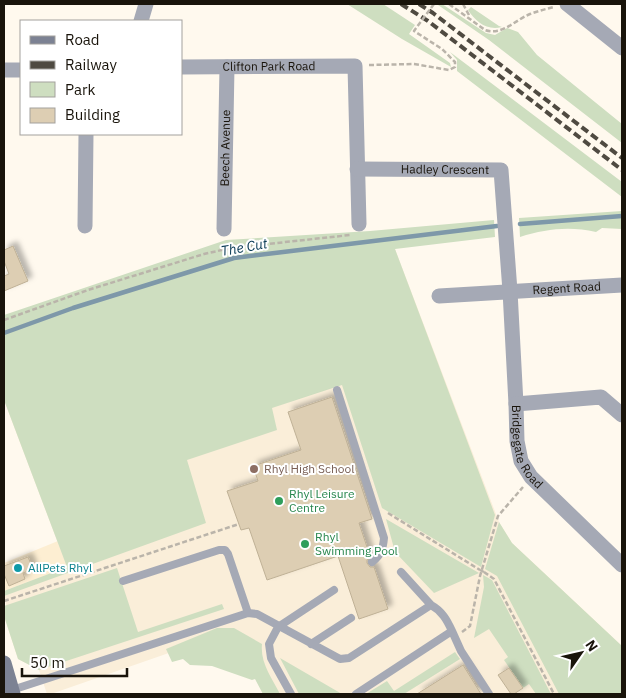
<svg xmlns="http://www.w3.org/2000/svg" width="626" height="698" viewBox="0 0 626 698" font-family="'IBM Plex Sans',sans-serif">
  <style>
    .built { fill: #fdeed2 }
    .education { fill: #faeed9 }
    .green { fill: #cedec0 }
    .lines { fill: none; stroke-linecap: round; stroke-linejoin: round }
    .stream { stroke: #7e98a9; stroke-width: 4.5 }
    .building { fill: #ddceb3; stroke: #bfb196; filter: url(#shadow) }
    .path { stroke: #bab4aa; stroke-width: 2.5; stroke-dasharray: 5 2.5; stroke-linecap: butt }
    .service { stroke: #a5a9b5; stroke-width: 8 }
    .minor { stroke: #a5a9b5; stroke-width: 15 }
    .secondary { stroke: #7c8293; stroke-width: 15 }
    .rail { stroke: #4f4a41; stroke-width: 4; stroke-dasharray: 8 4; stroke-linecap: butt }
    .path-bridge { stroke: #bab4aa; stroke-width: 2.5; stroke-dasharray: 5 2.5; stroke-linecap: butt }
    .education-dot { fill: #8d6e63; stroke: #fff; stroke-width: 2 }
    .leisure-dot { fill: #2e9e5b; stroke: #fff; stroke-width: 2 }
    .culture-dot { fill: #0f9aa8; stroke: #fff; stroke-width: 2 }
    .labels { text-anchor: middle; stroke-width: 4; stroke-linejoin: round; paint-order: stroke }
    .street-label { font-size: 12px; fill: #19140b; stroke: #fff }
    .education-label { font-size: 12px; fill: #785e54; stroke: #fff; text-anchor: start }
    .leisure-label { font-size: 12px; fill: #27864d; stroke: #fff; text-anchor: start }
    .culture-label { font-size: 12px; fill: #0d838f; stroke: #fff; text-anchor: start }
    .water-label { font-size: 14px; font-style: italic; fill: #063853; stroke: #fff }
  </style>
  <defs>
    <filter id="shadow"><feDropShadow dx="4.5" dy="-4.5" stdDeviation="2.5" flood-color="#0004"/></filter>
  </defs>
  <rect width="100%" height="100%" fill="#fff9ee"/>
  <path class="built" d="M58,541L68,567L4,591V563Z"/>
  <path class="education" d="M395,249L499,522L512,543L622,646V694H263L232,631L51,694H47L39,670L18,659L4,616V606L6,605L4,591L67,567L4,400Z"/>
  <path class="green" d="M347,4H383L415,25L409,34L450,63L451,67L402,39Z
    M439,4H442L486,33L495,35L507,28L518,32L537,55L622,124V143L489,40L438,5Z
    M471,7L499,26L502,27C487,31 476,22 468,10Z
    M450,52L622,182V197L457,71V60Z
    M622,211V229L602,228L596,232C569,226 546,229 520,237L519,218Z
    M494,220L495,237L395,249L495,515L481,567L382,508L342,385L272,408L277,430L187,460L206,523L4,596V591L67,567L4,400V315L226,240L370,231Z
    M386,519L479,573L434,593L395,552Z
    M499,522L512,543L622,646V694H559L497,576L485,569Z
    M117,568L138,632L222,604L224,609L39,670L18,659L4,616V606Z
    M483,575L492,580L551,694H536L529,684L523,688L504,660L508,657L489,629L474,638L484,587Z
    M217,628H234L262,644C260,663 272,678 280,694H263L255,679L252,680L212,666L190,665L183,659L172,662L166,649Z
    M455,652L460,659L404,694H366L387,681L394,691Z
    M280,658L342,694H299Z"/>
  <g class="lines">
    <path class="stream" d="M520,224L622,216
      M4,333L73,308L234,258L497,226"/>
  </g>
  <path class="building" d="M13,246L28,281L4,291V276L9,274L4,261V250Z
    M332,397L372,519L359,523L370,556L367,560V563L370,567H374L388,609L359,619L338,556L267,580L249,528L241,530L227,491L258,481L253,466L301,450L288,412Z
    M28,557L33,569L23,573L25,579L9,586L4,574V566Z
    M463,665L481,694H417Z
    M509,668L523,688L514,694H511L498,675Z"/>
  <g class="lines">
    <path class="path" d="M449,4L485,30C502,36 515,20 530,14C538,11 546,9 554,7
      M463,4L470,17
      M369,65L414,64L449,70L455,67V62L442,49
      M4,320L88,290L204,254L231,248L350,235
      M388,513L480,570
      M484,572L494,579L554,694
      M4,601L239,524
      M462,632L470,626L480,576L498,516L523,487"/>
    <path class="service" d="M337,390L384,538C383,549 381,555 372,562
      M401,572L431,605
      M123,581L219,550H225L228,554L248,613
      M452,631L461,651L489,694
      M311,644L351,618
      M12,690L248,613L257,614L340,659L349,658L431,605C442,611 447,620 452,631L356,694
      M291,694L271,658L269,644L278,627L334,590"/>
    <g class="minor">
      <path d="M567,4L622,48"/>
      <path d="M141,21L146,4"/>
      <path id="s1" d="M181,67L355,66L359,224"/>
      <path d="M4,70H21"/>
      <path id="s2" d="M357,169L501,170L510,291L516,404L517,441L521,461L531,477L622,565"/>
      <path d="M85,226L86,134"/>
      <path id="s3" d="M224,229L227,67"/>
      <path id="s4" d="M439,296L622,285"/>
      <path d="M516,404L601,397L622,415"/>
    </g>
    <path class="secondary" d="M4,663L13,694"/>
    <path class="rail" d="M401,4L428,21L622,170
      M419,4L433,13L622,158"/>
    <path class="path-bridge" d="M434,4L414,31L442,49
      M480,570L484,572"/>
  </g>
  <circle class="education-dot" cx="254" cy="469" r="5"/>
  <g class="leisure-dot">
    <circle cx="279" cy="501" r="5"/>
    <circle cx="305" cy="544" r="5"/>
  </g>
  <circle class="culture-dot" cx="18" cy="568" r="5"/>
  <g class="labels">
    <g class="street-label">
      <text dy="4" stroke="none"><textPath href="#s1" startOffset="88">Clifton Park Road</textPath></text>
      <text dy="4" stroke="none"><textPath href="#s3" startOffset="81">Beech Avenue</textPath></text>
      <text dy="4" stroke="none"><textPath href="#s2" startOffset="88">Hadley Crescent</textPath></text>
      <text dy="4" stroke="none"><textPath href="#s4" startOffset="128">Regent Road</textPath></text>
      <text dy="4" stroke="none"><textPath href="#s2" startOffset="424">Bridgegate Road</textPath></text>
    </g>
    <g class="education-label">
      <text x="264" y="473">Rhyl High School</text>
    </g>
    <g class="leisure-label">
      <text x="289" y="498">Rhyl Leisure<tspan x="289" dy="14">Centre</tspan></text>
      <text x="315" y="541">Rhyl<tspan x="315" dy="14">Swimming Pool</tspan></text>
    </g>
    <g class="culture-label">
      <text x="28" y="572">AllPets Rhyl</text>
    </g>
    <g class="water-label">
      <text transform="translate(244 247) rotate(-10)" y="5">The Cut</text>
    </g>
  </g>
  <rect width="626" height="698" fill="none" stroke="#19140b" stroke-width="10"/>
  <rect x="20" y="20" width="162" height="115" fill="#ffffff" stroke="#a3a19d"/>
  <rect x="30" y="36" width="25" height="8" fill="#7c8293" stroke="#a3a19d"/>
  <text x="65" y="45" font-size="15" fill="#19140b">Road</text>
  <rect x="30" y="61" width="25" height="8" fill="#4f4a41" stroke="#a3a19d"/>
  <text x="65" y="70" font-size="15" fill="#19140b">Railway</text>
  <rect x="30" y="82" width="25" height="15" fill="#cedec0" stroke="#a3a19d"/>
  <text x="65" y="95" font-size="15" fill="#19140b">Park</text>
  <rect x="30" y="108" width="25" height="15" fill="#ddceb3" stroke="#a3a19d"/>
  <text x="65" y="120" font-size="15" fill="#19140b">Building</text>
  <g transform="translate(581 653) rotate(56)" stroke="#ffffff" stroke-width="4" paint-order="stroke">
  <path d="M0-4L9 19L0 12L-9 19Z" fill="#19140b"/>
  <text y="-8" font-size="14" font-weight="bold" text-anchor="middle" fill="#19140b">N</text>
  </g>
  <path d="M22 668v8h105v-8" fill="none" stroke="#19140b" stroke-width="2.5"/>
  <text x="30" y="668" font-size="15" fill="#19140b" stroke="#ffffff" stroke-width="4" paint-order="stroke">50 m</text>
</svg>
